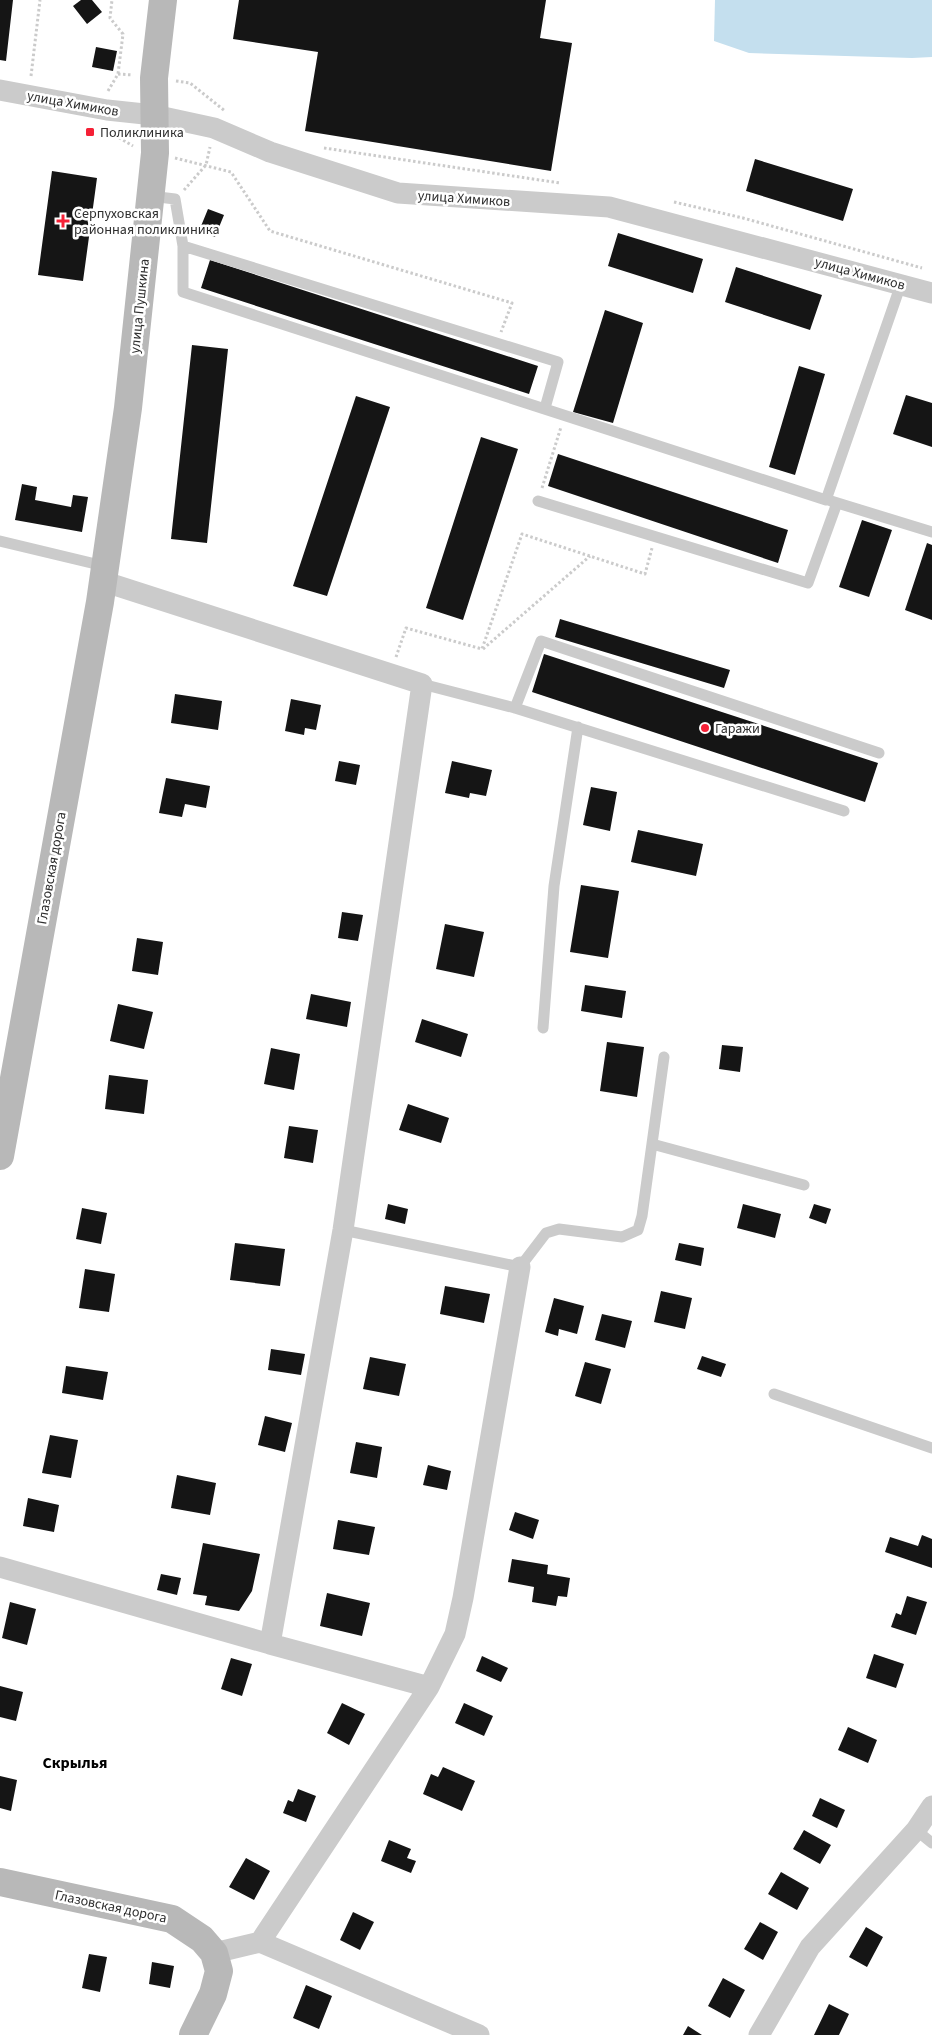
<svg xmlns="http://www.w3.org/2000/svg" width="932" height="2035" viewBox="0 0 932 2035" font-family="'Source Sans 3',sans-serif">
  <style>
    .water { fill: #c4dfee }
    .building { fill: #151515 }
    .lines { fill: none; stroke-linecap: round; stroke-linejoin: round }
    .path { stroke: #cbcbcb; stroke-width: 3; stroke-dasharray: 2.5 2.5; stroke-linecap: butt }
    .lane { stroke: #cbcbcb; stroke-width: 11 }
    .street { stroke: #cbcbcb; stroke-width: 21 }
    .secondary { stroke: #b8b8b8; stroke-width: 28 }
    .poi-dot { fill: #f52036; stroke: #fff; stroke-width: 2 }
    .labels { text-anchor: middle; stroke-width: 5; stroke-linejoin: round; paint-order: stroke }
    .street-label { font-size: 14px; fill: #2e2e2e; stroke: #fff }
    .poi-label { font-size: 14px; fill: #2e2e2e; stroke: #fff; text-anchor: start }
    .quarter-label { font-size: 16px; font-weight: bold; fill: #000; stroke: #fff }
  </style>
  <rect width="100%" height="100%" fill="#fff"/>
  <path class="water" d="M715,0H932V57L912,58L749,53L714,41Z"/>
  <path class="building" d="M0,0H13L6,61L0,60Z
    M81,0H92L102,12L87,24L73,6Z
    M239,0H546L540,38L572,43L551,171L305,131L318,52L233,39Z
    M96,47L117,51L113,71L92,67Z
    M755,159L853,189L843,221L746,191Z
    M52,171L97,178L83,281L38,275Z
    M208,209L224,215L215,237L199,231Z
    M618,233L703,259L693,293L608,266Z
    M210,260L538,366L529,394L201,288Z
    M736,267L822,295L810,330L725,302Z
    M605,310L643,323L613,423L573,412Z
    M192,345L228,349L207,543L171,539Z
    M799,366L825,374L795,475L769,467Z
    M906,395L932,403V447L893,434Z
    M356,396L390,407L327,596L293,586Z
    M481,437L518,449L463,620L426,608Z
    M558,454L788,530L778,563L548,486Z
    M22,484L37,487L35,500L71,507L73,495L88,497L82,532L15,520Z
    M862,520L892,530L869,597L839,587Z
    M927,543L932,545V620L905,610Z
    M560,619L730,670L724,688L555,637Z
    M544,654L878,763L865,802L532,692Z
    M175,694L222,701L218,730L171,723Z
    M291,699L321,705L316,730L305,728L304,735L285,731Z
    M339,761L360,765L356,785L335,781Z
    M452,761L492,770L486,796L470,793L469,798L445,793Z
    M166,778L210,786L206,808L185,804L182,817L159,813Z
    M591,787L617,792L610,831L583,825Z
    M638,830L703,844L696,876L631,862Z
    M581,885L619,891L608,958L570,952Z
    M342,912L363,915L358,941L338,938Z
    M445,924L484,932L474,977L436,969Z
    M137,938L163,942L158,975L132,971Z
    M585,985L626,991L622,1018L581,1011Z
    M311,994L351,1002L347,1027L306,1019Z
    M118,1004L153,1012L144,1049L110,1041Z
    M422,1019L468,1034L461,1057L415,1042Z
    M607,1042L644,1047L637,1097L600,1091Z
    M722,1045L743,1047L740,1072L719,1069Z
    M271,1048L300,1054L294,1090L264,1084Z
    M109,1075L148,1080L144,1114L105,1109Z
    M408,1104L449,1118L441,1143L399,1130Z
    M289,1126L318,1130L313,1163L284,1158Z
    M388,1204L408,1209L405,1224L385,1219Z
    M743,1204L781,1214L775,1238L737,1228Z
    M814,1204L831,1209L826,1224L809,1218Z
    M82,1208L107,1213L101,1244L76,1239Z
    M235,1243L285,1249L280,1286L230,1280Z
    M679,1243L704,1248L701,1266L675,1260Z
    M85,1269L115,1274L109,1312L79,1308Z
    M445,1286L490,1294L484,1323L440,1314Z
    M661,1291L692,1298L685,1329L654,1322Z
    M554,1298L584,1306L577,1334L559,1329L558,1336L545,1332Z
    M602,1314L632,1321L625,1348L595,1340Z
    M271,1349L305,1354L301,1375L268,1370Z
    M702,1356L726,1364L721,1377L697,1369Z
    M370,1357L406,1364L399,1396L363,1389Z
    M585,1362L611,1369L601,1404L575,1396Z
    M66,1366L108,1372L103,1400L62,1393Z
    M265,1416L292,1423L285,1452L258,1445Z
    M50,1435L78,1440L71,1478L42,1473Z
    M356,1442L382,1447L377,1478L350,1473Z
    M428,1465L451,1471L447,1490L423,1485Z
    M177,1475L216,1483L210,1515L171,1508Z
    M28,1498L59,1505L54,1532L23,1526Z
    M515,1512L539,1520L533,1539L509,1530Z
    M338,1520L375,1527L369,1555L333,1549Z
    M922,1535L932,1539V1568L885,1552L890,1537L918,1546Z
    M203,1543L260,1554L252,1591L239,1611L205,1605L207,1596L193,1594Z
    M512,1559L548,1565L547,1574L570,1578L567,1597L558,1596L556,1606L532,1602L534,1587L508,1582Z
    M161,1574L181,1578L177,1595L157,1590Z
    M327,1593L370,1603L362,1636L320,1626Z
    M907,1596L927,1602L916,1635L891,1627L896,1613L901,1615Z
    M10,1602L36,1609L27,1645L2,1638Z
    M874,1654L904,1664L896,1688L866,1678Z
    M482,1656L508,1668L501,1682L476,1671Z
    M231,1658L252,1664L242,1696L221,1689Z
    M0,1686L23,1692L16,1721L0,1717Z
    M342,1703L365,1714L349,1745L327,1733Z
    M464,1703L493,1716L484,1736L455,1723Z
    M848,1727L877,1740L868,1763L838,1750Z
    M443,1767L475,1781L462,1811L423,1794L431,1774L438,1777Z
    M0,1776L17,1780L11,1811L0,1808Z
    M298,1789L316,1796L306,1822L283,1813L288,1800L293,1802Z
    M820,1798L845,1810L837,1828L812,1816Z
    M804,1830L831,1845L820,1864L793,1849Z
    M389,1840L411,1849L407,1858L416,1861L411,1873L381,1861Z
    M246,1858L270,1871L254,1900L229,1887Z
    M781,1872L809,1888L797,1910L768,1894Z
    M353,1912L374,1922L360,1950L340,1940Z
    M760,1922L778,1932L763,1960L744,1949Z
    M866,1927L883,1937L867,1967L849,1957Z
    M89,1954L107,1957L100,1992L82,1988Z
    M152,1962L174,1966L170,1988L149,1984Z
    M723,1978L745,1990L730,2018L708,2006Z
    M306,1985L332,1996L319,2029L293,2018Z
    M829,2004L849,2014L839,2035H814Z
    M688,2026L702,2035H683Z"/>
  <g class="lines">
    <path class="path" d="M118,74L133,75
      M31,76L40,0
      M176,81L190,83L225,111
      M108,91L118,74L123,34L110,18L112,0
      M106,130L133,146
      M324,148L560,183
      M175,158L231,172L270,231L512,303L501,332
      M184,190L206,165L210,147
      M674,202L743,218L922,268
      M542,488L561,427
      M483,649L590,556
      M396,657L406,628L482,649L522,534L645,574L652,548"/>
    <path class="lane" d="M150,196L175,199L183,246V292L826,500L901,284
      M183,246L558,362L545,408
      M538,501L808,583L837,503
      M831,501L932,532
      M0,541L104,566
      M422,684L515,708L844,811
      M515,708L541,641L879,753
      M543,1028L554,886L578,727
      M652,1144L804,1185
      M343,1230L520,1267L546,1233L559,1229L622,1237L638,1230L642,1216L664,1057
      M774,1394L932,1448
      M916,1830L932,1843"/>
    <path class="street" d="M0,90L107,110L154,115L214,128L270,152L398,193L609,207L932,293
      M102,581L422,684L343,1230L270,1644L429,1687
      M0,1567L270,1644
      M260,1942L479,2035
      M214,1953L260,1942L429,1687L455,1634L463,1598L520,1267
      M759,2035L810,1947L916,1830L932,1806"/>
    <path class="secondary" d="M0,1156L100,602L128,408L155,153L154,78L163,0
      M0,1882L172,1919L202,1939L214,1953L219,1971L213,1994L193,2035"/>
  </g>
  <g class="poi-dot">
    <rect x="85" y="127" width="10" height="10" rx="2.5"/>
    <path d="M60.5 213.5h5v5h5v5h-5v5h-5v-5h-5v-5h5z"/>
    <circle cx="705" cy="728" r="5"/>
  </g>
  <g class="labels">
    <g class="street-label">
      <text transform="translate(73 103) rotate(10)" y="5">улица Химиков</text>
      <text transform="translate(464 198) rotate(4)" y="5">улица Химиков</text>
      <text transform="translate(860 273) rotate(15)" y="5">улица Химиков</text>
      <text transform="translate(139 306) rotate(-84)" y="5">улица Пушкина</text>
      <text transform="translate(51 868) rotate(-80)" y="5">Глазовская дорога</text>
      <text transform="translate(111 1906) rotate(12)" y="5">Глазовская дорога</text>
    </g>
    <g class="poi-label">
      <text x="100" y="137">Поликлиника</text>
      <text x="74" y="218">Серпуховская<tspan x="74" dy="16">районная поликлиника</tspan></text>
      <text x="715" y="733">Гаражи</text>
    </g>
    <g class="quarter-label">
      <text x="75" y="1768">Скрылья</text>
    </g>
  </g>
</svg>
